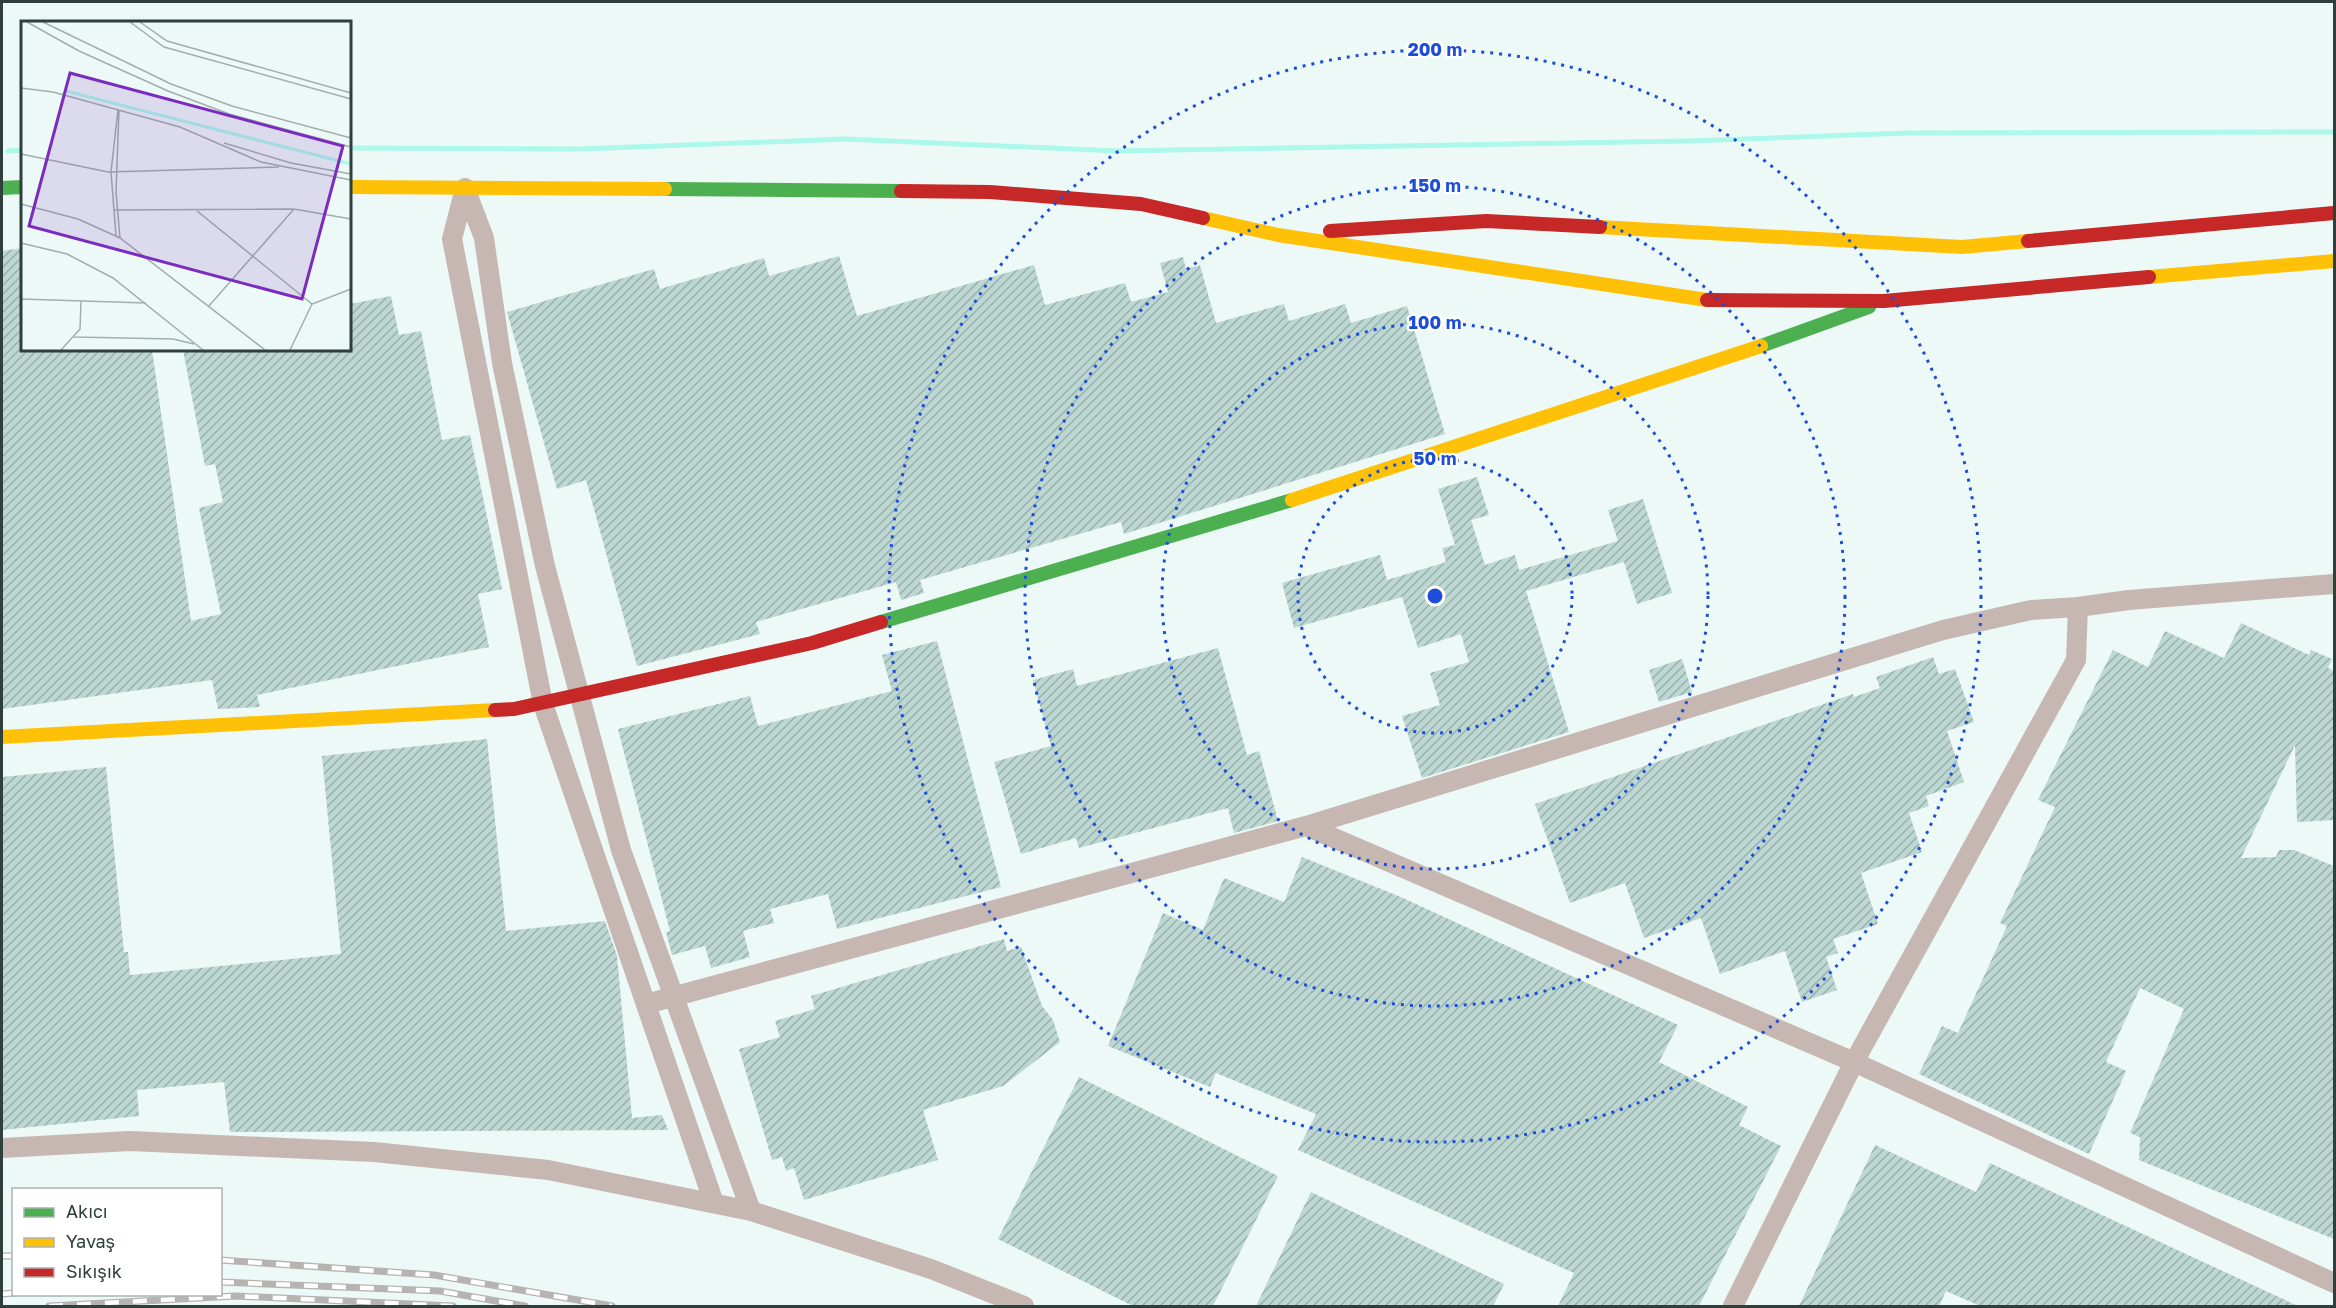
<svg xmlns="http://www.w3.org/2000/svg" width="2336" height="1308" viewBox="0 0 2336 1308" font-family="'Golos Text',sans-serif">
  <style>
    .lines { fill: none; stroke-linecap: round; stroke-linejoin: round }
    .stream { stroke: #acf8ea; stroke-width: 5 }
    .building { fill: url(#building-hatch) }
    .street { stroke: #c7b7b3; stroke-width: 20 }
    .fast { stroke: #4caf50; stroke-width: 14 }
    .slow { stroke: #ffc107; stroke-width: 14 }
    .jam { stroke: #c62828; stroke-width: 14 }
    .rail-casing { stroke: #b6b3b0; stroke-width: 7 }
    .rail { stroke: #fff; stroke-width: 4.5; stroke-dasharray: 14; stroke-linecap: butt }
    .ring { fill: none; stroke: #1d4ed8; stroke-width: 3; stroke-dasharray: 3 6 }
    .inset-river { fill: none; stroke: #acf8ea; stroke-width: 3 }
    .inset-road { fill: none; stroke: #a1afac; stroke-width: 1.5 }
    .view { fill: #7b2cbf; fill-opacity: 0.15; stroke: #7b2cbf; stroke-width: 3 }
    .inset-edge { fill: none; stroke: #2f3f3c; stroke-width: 3 }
    .centre { fill: #1d4ed8; stroke: #fff; stroke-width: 3 }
    .ring-label { font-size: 18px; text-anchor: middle; font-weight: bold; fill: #1d4ed8; stroke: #fff; stroke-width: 4.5; stroke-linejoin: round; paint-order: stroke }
  </style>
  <defs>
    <pattern id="building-hatch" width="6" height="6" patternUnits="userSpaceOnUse" patternTransform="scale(1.5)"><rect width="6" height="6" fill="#bdd7d2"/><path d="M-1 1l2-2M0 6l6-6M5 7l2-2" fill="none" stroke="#9ab0ac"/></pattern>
  </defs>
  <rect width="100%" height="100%" fill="#edf9f6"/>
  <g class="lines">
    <path class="stream" d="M350,148L581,149L845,139L1117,151L1688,141L1907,133L2334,132
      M8,151L22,150"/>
  </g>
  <path class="building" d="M22,248V350H152L191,621L221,614L199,508L223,502L215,464L205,466L183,350H350V304L391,296L399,335L421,331L442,440L470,435L502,589L478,594L489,647L257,695L260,707L218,709L212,680L2,709V251Z
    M839,256L857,316L1034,265L1045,305L1125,283L1131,302L1168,292L1160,263L1183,257L1186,269L1200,265L1216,323L1284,304L1289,321L1345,304L1351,323L1407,306L1445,434L1124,534L1121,522L920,580L924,593L901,600L896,582L756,622L760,634L637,666L586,480L557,489L507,312L654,269L660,289L764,258L769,276Z
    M1477,477L1489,515L1471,520L1485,565L1515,555L1519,570L1618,541L1608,510L1643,499L1672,593L1637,604L1624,562L1526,591L1569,732L1422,778L1402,716L1440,705L1430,673L1469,662L1461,634L1418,648L1402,597L1294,628L1282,583L1380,555L1387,580L1446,562L1442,548L1455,545L1438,489Z
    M2241,623L2309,655L2311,650L2332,659L2328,668L2334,671V820L2297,822L2295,745L2241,858L2276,857L2279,850H2294L2334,866V1239L2139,1160L2140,1137L2130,1133L2184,1009L2140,988L2106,1062L2126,1071L2089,1154L1919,1074L1942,1026L1958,1033L2007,926L2000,923L2055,807L2038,800L2113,650L2148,667L2165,631L2224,658Z
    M937,641L1001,887L837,929L828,894L770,909L774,923L743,931L750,957L711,968L705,946L672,955L666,932L670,931L618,729L750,696L758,726L892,691L882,655Z
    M1218,648L1247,755L1259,751L1278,821L1234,833L1228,808L1079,848L1076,838L1021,854L994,762L1051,746L1033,680L1073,669L1077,686Z
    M1933,657L1939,674L1955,669L1974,722L1947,731L1964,782L1926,796L1929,806L1909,813L1922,852L1861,873L1878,924L1833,939L1838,953L1826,957L1837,990L1802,1002L1785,951L1720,974L1701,918L1644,938L1625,883L1570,903L1535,804L1853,694L1854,697L1880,688L1876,677Z
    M1682,659L1692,692L1659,702L1649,670Z
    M487,739L506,931L605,921L617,956L632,1118L662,1115L668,1130L230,1132L224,1082L137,1090L139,1116L2,1130V777L106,767L124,952H128L130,975L341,954L322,756Z
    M1302,857L1403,898L1678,1025L1659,1062L1748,1107L1739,1125L1781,1146L1699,1306H1558L1574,1273L1298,1150L1316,1114L1216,1073L1210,1087L1108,1046L1163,913L1203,930L1224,878L1284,902Z
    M1004,939L1007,951L1021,947L1042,1006L1053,1020L1060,1042L1003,1086L923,1110L938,1160L804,1200L794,1168L786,1171L782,1157L772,1160L739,1049L780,1037L775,1021L815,1009L811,996Z
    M1079,1077L1278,1176L1213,1306H1133L998,1239Z
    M1875,1145L1976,1192L1990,1163L2298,1306H1980L1946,1291L1939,1306H1799Z
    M1311,1192L1504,1284L1493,1306H1256Z"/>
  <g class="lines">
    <path class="street" d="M465,188L484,238L502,363L545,566L621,850L751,1211
      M465,188L452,239L543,704L714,1203
      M1306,826L1854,1062L2334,1283
      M646,1004L1306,826L1943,630L2031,610L2078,607
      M2,1148L130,1141L374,1152L548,1170L751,1211L931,1269L1024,1306
      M1733,1306L1854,1062L2076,660L2078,607L2129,600L2334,584"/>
    <path class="fast" d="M2,188L22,187
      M665,189L901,191
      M1761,346L1869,307
      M881,622L1292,500"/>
    <path class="slow" d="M350,187L665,189
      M1203,218L1278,235L1707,300
      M1600,227L1962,247L2028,241
      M2149,277L2334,261
      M1292,500L1761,346
      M2,737L495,710"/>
    <path class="jam" d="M901,191L990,192L1141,204L1203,218
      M1330,231L1486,221L1600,227
      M2028,241L2334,213
      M1707,300L1884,301L2149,277
      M495,710L514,709L812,643L881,622"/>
    <g class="rail-casing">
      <path id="rail" d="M2,1256H14
        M220,1260L434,1275L612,1306
        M220,1282L440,1291L525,1306
        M2,1294L14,1293
        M49,1306L236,1296L453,1306"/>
    </g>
    <use href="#rail" class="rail"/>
  </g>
  <g class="ring">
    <circle cx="1435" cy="596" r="137"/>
    <circle cx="1435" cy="596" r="273"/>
    <circle cx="1435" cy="596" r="410"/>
    <circle cx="1435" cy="596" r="546"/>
  </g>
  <g transform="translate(21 21)">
    <rect width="330" height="330" fill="#edf9f6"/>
    <path class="inset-river" d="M45,70L330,143"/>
    <path class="inset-road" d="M6,1L58,30L147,70L208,93L330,126M22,1L150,63L211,85L330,117M109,1L143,26L330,78M119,1L146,20L330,72M0,67L32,71L159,106L240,141L330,159M98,89L95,171L99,217M203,122L270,142L330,153M0,133L87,151L258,146M0,183L57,198L99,217L244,329M93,189L272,188M176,190L291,283M95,215L90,151L97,89M0,222L46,233L92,257L182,329M0,278L125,282M187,286L273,188L330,198M53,316L152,318L173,323M40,329L59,308L60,280M269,329L291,283L330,268"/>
    <path class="view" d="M49,52L322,125L281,278L8,205Z"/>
    <rect width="330" height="330" class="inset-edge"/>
  </g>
  <circle cx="1435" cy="596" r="9" class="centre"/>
  <g class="ring-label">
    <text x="1435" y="56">200 m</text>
    <text x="1435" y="192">150 m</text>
    <text x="1435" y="329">100 m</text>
    <text x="1435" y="465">50 m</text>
  </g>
  <rect width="2336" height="1308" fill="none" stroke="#2f3f3c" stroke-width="6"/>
  <rect x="12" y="1188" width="210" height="108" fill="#ffffff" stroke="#acb2b1" stroke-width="1.5"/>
  <rect x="24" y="1208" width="30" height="9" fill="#4caf50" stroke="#acb2b1" stroke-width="1.5"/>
  <text x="66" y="1218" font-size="18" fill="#2f3f3c">Akıcı</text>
  <rect x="24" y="1238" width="30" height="9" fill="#ffc107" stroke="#acb2b1" stroke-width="1.5"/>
  <text x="66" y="1248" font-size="18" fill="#2f3f3c">Yavaş</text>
  <rect x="24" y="1268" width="30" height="9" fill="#c62828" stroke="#acb2b1" stroke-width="1.5"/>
  <text x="66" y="1278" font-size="18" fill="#2f3f3c">Sıkışık</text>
</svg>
